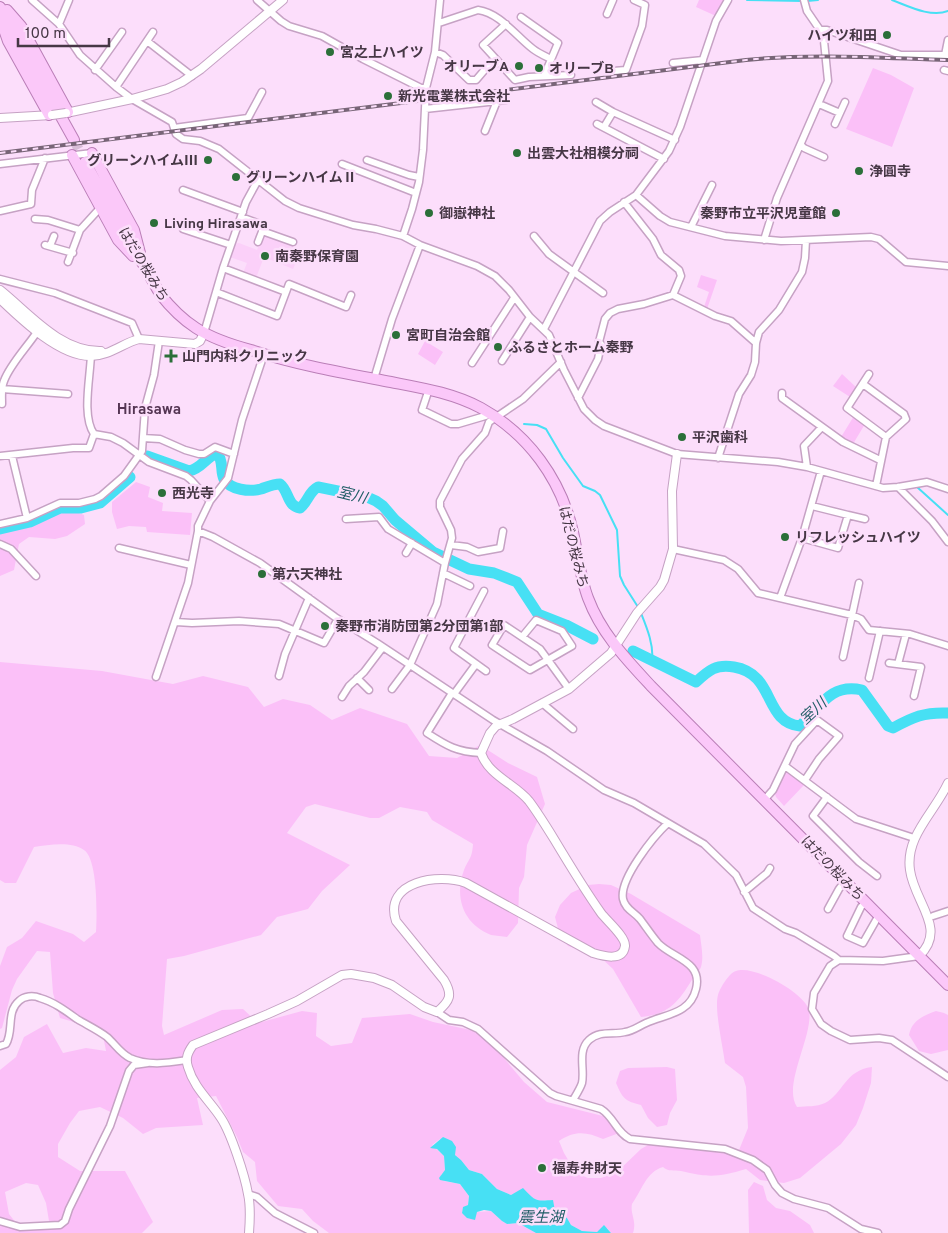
<svg xmlns="http://www.w3.org/2000/svg" width="948" height="1233" viewBox="0 0 948 1233" font-family="Overpass,'Noto Sans JP',sans-serif">
  <style>
    .built { fill: #fbd0f9 }
    .green { fill: #fbc0f8; fill-rule: evenodd }
    .water { fill: #47e0f4 }
    .lines { fill: none; stroke-linecap: round; stroke-linejoin: round }
    .stream { stroke: #47e0f4; stroke-width: 2 }
    .river { stroke: #47e0f4; stroke-width: 11 }
    .primary-tunnel { stroke: #d8bdd7; stroke-width: 10; stroke-dasharray: 10 5; stroke-linecap: butt }
    .minor-casing { stroke: #c6a2c4; stroke-width: 9 }
    .tertiary-casing { stroke: #c6a2c4; stroke-width: 10 }
    .primary-casing { stroke: #ba7eb7; stroke-width: 12 }
    .minor { stroke: #fff; stroke-width: 6 }
    .tertiary { stroke: #fff; stroke-width: 8 }
    .primary { stroke: #fbc8f9; stroke-width: 10 }
    .rail-casing { stroke: #786577; stroke-width: 4 }
    .rail { stroke: #fcdefb; stroke-width: 2; stroke-dasharray: 5.5; stroke-linecap: butt }
    .tertiary-bridge-casing { stroke: #c6a2c4; stroke-width: 10; stroke-linecap: butt }
    .tertiary-bridge { stroke: #fff; stroke-width: 8 }
    .poi-dot { fill: #2b6f39; stroke: #fcdefb; stroke-width: 2 }
    .labels { text-anchor: middle; stroke-width: 5; stroke-linejoin: round; paint-order: stroke }
    .poi-label { font-size: 14px; font-weight: bold; fill: #463745; stroke: #fcdefb; text-anchor: start }
    .street-label { font-size: 14px; fill: #463745; stroke: #fcdefb }
    .neighbourhood-label { font-size: 15px; font-weight: bold; fill: #543553; stroke: #fcdefb }
    .water-label { font-size: 15px; font-style: italic; fill: #205d66; stroke: #fcdefb }
  </style>
  <rect width="100%" height="100%" fill="#fcdefb"/>
  <path class="built" d="M263,235L294,244L292,251L300,254L293,269L264,257L256,278L243,273L247,263L230,257L234,244L239,243L257,250Z"/>
  <path class="green" d="M699,0H723L716,16L696,7Z
    M873,68L891,75L914,88L892,147L846,129Z
    M701,275L717,280L707,309L704,307L709,292L697,287Z
    M425,341L443,352L435,365L418,354Z
    M842,374L857,388L850,397L833,386Z
    M854,416L865,424L853,444L841,437Z
    M136,482L150,487L148,497L163,503L162,511L192,513L190,535L147,532L146,527L129,526L117,529L112,512V502Z
    M76,512L84,515L85,524L67,536L55,539L29,537L19,544L14,570L0,576V532L60,513Z
    M0,662L102,671L173,684L203,676L248,687L264,707L283,699L310,705L332,720L360,708L407,724L429,756L457,758L480,745L508,763L537,777L545,804L527,845L524,877L519,888L518,923L507,937C502,936 496,936 491,935C463,924 454,897 464,870C469,858 472,859 473,844L432,820L427,812L400,807L379,818H370L315,804L306,807L287,833L350,865L322,891L308,909L277,917L261,935L184,956L167,959L162,1026L164,1035L222,1010L243,1009L258,1023L302,1011L317,1013L316,1036L331,1046L352,1043L362,1018L410,1014L433,1022L471,1030L487,1038L524,1082L547,1102L603,1116L611,1122L619,1133L603,1139C587,1132 575,1130 559,1141L564,1153L576,1173L588,1178H601L617,1172L641,1149L648,1145L683,1142L699,1143L711,1151L739,1150L748,1128L746,1087L743,1077L725,1063C723,1047 714,1009 718,995C720,988 729,973 736,971C753,964 805,993 809,1010C814,1035 782,1085 797,1107C807,1106 816,1107 825,1103C843,1094 845,1070 872,1067L871,1083L863,1108L856,1125L841,1144L800,1178L784,1183L760,1180L746,1169C719,1177 709,1178 681,1171C674,1170 668,1172 663,1167C646,1172 642,1190 632,1204C630,1215 637,1220 633,1233H611L607,1228L597,1232L582,1231L571,1225L567,1218L555,1211L548,1200L540,1201L518,1192L511,1195L497,1189L482,1174L469,1170L461,1160L455,1155V1151L440,1139L432,1145L444,1156L445,1171L441,1175L444,1181L460,1184L469,1196L468,1205L463,1208L462,1213L491,1211L502,1221L507,1224L518,1223L536,1233H329L313,1221L302,1209L278,1206L257,1181L255,1162L243,1152L237,1137L216,1096L197,1098L203,1125L156,1128L143,1134L123,1118L100,1107L79,1111L70,1123L58,1144V1157L80,1171H125L153,1222L142,1233H0V1070L16,1057L24,1037L47,1024L63,1053L86,1048L106,1051L102,1030L60,1018L53,993L50,952L37,951L17,979L12,990L2,1028L0,1029V966L7,947L22,938L36,921L73,934L84,942L96,932C97,916 98,859 84,850C71,841 49,845 34,847L16,883H5L0,880ZM26,1183L38,1185L46,1203L49,1221L31,1224L16,1223L9,1214L5,1192Z
    M788,772L804,785L784,806L776,797L775,794L785,773Z
    M599,884L611,885L631,894L700,935C701,945 704,957 701,967C699,972 693,978 690,983C677,1004 666,1015 641,1017L613,969L599,956L568,946L560,936L555,917L560,905L571,893L588,885Z
    M936,1011L944,1013L948,1015V1050L931,1054L919,1051L909,1035C912,1020 923,1016 936,1011Z
    M667,1067L675,1069L677,1100L670,1113L667,1125L657,1127L648,1118L641,1105C625,1101 623,1099 616,1083L620,1071L628,1068Z
    M754,1182L763,1186L767,1200L776,1208L790,1211L810,1225L814,1233H749L748,1190Z"/>
  <path class="water" d="M443,1137L452,1141L456,1147L455,1155L461,1160L469,1170L482,1174L497,1189L511,1195L523,1188C536,1202 536,1201 553,1200L555,1211L567,1218L571,1225L582,1231L597,1232L604,1225L611,1233H536L518,1223L507,1224L502,1221L491,1211L484,1210L477,1212L475,1220L467,1218L462,1213L463,1207L468,1205L469,1196L460,1184L440,1180L439,1178L445,1170L444,1156L437,1149L430,1148Z"/>
  <g class="lines">
    <path class="stream" d="M747,0L802,1
      M892,0C908,6 931,18 948,11
      M807,1L818,0
      M524,424L537,425L546,429L563,458L583,486L595,491L600,495L617,530L620,576L624,585L638,607
      M917,487L948,515
      M641,613C647,628 654,645 652,661"/>
    <path class="river" d="M147,456L189,471C201,469 206,457 217,453C224,461 220,471 224,479C230,490 250,492 261,489C267,487 273,484 280,484C289,491 287,506 300,508C308,502 309,491 318,487L367,497L376,501L383,506L395,520L433,552L469,569L494,573L517,582L538,614L566,625L593,639
      M0,529L30,522L60,508H81L100,503L130,477
      M633,651L696,682C709,670 716,664 734,667C776,674 763,722 800,726C820,707 830,683 862,690L888,726L893,728C913,717 924,712 948,713"/>
    <path class="primary-tunnel" d="M74,140L85,162"/>
    <g class="minor-casing">
      <path id="minor" d="M32,0L59,24L80,55L116,87L132,99L172,122L176,134L183,139L200,141L219,149L285,201L299,208L353,225L376,229L403,236L420,245L477,266L495,276L509,290L530,317L549,335L564,370L584,409L595,420L604,426L677,454L778,462L807,467L883,488L898,487L927,482L948,489
        M257,0L281,21L289,26L322,36L363,59L421,88H426
        M607,14L613,0
        M521,17L558,43L544,76
        M439,23L478,10C500,13 516,36 533,49C538,53 545,56 551,59
        M59,24L69,0
        M506,24L483,45L515,80L529,77L571,75
        M820,30H827L901,55H948
        M147,41L192,76
        M435,52L443,55L469,80H476L494,59
        M945,55L948,40
        M673,63L703,60
        M95,70L122,32
        M944,70L948,71
        M613,71L626,70L642,26L645,5L634,0
        M116,87L153,32
        M596,102L613,112L675,140
        M819,104L840,113
        M425,109L506,100
        M597,124L664,159
        M835,124L845,102
        M604,127L613,112
        M174,128L248,118L262,92
        M485,131L497,101
        M801,145L804,148L824,157
        M367,160L409,175L419,177
        M0,164L92,153
        M342,164L416,193
        M183,190L243,212
        M636,195L660,216L670,222L725,236L781,241L871,237L879,239L906,262L948,266
        M624,202L653,239L661,255L679,270L681,276L673,295
        M0,211L31,204L32,190L45,158
        M241,217L263,225V229L258,242
        M35,219L48,220L80,230
        M691,227L712,185
        M183,229L231,245
        M262,231L293,242
        M403,236L412,209L419,182L423,150L426,88L435,52L440,0
        M534,236L549,254L603,293
        M764,240L777,198L828,81L824,41L820,30L807,11L804,0
        M45,245L73,253
        M50,246L54,236
        M68,262L80,230L100,208
        M223,268L286,292
        M0,279L55,293L132,323L139,339
        M216,292L277,316L289,284L346,307L351,295
        M544,329L600,221L610,212L636,195L669,151L680,127L716,21L728,0
        M204,333L223,268L246,202L258,180
        M264,354L242,420L228,478L210,501L198,526V531L213,537L260,563L335,617L377,643L493,720L547,751L588,779L604,790L634,803L704,844L736,875L753,908L785,929L796,933L834,956L839,960
        M502,361L530,317
        M472,363L514,298
        M869,374L847,408L886,437L876,486
        M374,379L392,319L420,245
        M863,384L904,414L906,419L886,437
        M2,389L68,394
        M429,389L422,410L451,424H458L492,414
        M782,393V398L843,442L880,460
        M578,398L598,359L601,344L599,342L605,319L610,313L618,309L644,304L673,295L715,316L731,321L756,343
        M2,404C2,396 1,388 4,381C10,364 29,345 39,329
        M94,434L111,437L123,443L149,462L186,476L191,480L210,501
        M143,438L160,439L185,450L199,454H204L215,447L234,454
        M0,456L73,448H89L94,434C81,415 91,375 91,352
        M12,456L27,518
        M718,458L739,394L751,375L755,362L756,343L759,332L779,310L802,272L805,258L806,240
        M807,467L804,446L821,428
        M898,487L932,521L948,542
        M848,515L865,519
        M346,519L379,517L388,529L445,563
        M0,524L27,518L60,503H79L95,499L101,496L124,476L142,451L145,408L154,375L159,341
        M802,538L838,548L848,515L812,506
        M0,544L11,549L36,576
        M451,545L467,547L478,552L500,548L503,531
        M119,548L191,565
        M673,549L724,560L738,569L758,593L852,615L861,619L869,630L910,634L948,646
        M406,553L412,543
        M443,573L470,586
        M484,591L454,648L486,671
        M780,598L802,538L821,471
        M176,622L192,623L239,621L279,624L324,643L338,619
        M522,637L536,620L562,631L572,646L530,670L492,645L504,625L540,649L569,689
        M843,657L859,583
        M889,663L921,667L914,696
        M898,664L906,634
        M279,676L285,654L309,598
        M156,677L188,583L198,531
        M357,678L369,690
        M869,678L880,631
        M392,689L410,665L437,604L445,563L452,538L451,530L440,507V501L462,459L485,433L489,422L523,399L561,362
        M452,693L427,733C447,746 457,752 481,753
        M454,694L476,664
        M342,697L349,686L364,672L383,647
        M542,703L573,729
        M785,766L856,819L914,838
        M827,797L813,816L859,862L877,876
        M765,799L773,790L795,744L817,720L839,736L819,759L805,780
        M744,892L767,873L770,868
        M866,902L861,907L847,936L863,943L879,915
        M828,909L839,889L845,881
        M933,916L948,911
        M919,956L883,961L839,960L830,966L814,993L812,1009L821,1024L831,1031L850,1040L879,1038L892,1040L948,1077
        M437,1012L449,1020L463,1022L478,1029L550,1093L556,1096L601,1109C614,1117 616,1132 630,1139L725,1149L753,1160L767,1170L775,1185L782,1193L794,1199L828,1208L861,1229L878,1233
        M0,1046L6,1044C14,1031 6,1012 19,1001C24,996 33,995 40,998C54,1002 66,1011 77,1019C87,1025 98,1030 107,1037C115,1044 120,1053 130,1058C148,1066 167,1063 187,1060
        M573,1100C576,1095 580,1089 582,1083C585,1069 577,1051 589,1040C600,1030 613,1035 625,1032C633,1031 639,1026 646,1023C666,1014 690,1014 696,989C703,961 672,958 658,943C652,936 646,927 640,919C634,912 625,909 623,899C619,879 654,836 668,823
        M248,1194L257,1197L275,1213L314,1233
        M0,1221L20,1227L60,1225L65,1221L69,1209L110,1126L129,1071L134,1065L148,1063"/>
    </g>
    <g class="tertiary-casing">
      <path id="tertiary" d="M66,113L132,99L167,89L182,82L201,69L283,0
        M0,118L52,115
        M0,290C29,313 60,352 101,351
        M0,299C21,319 60,357 91,356C109,356 123,343 139,339L195,344L200,341L204,333
        M919,956C948,929 914,902 910,870C905,836 935,812 948,783
        M249,1233C250,1220 251,1207 248,1194C245,1176 231,1133 221,1118C210,1101 194,1088 188,1067C185,1058 188,1052 193,1045L268,1014L297,1001L342,975L351,974L374,978L392,985L424,1007L437,1012C450,1001 453,995 444,980L396,921C383,881 439,873 466,883L593,953C603,956 623,962 625,946C626,937 606,920 601,913C584,889 569,864 554,839C546,826 538,813 529,801C515,784 488,775 481,753L490,733L496,726L513,719L569,689L611,653L637,613L660,587L664,580L673,549L672,491L677,454"/>
    </g>
    <g class="primary-casing">
      <path id="primary" d="M0,7L74,140
        M7,10L21,26L68,112
        M0,18L8,41L49,115
        M92,153L134,230L140,253
        M72,155L118,240L133,256
        M85,162L160,294C171,308 182,319 196,328C213,339 232,345 251,350C297,365 344,373 391,382C422,388 453,393 481,408C528,434 561,479 573,532C578,554 580,577 588,598C601,633 626,659 651,686L948,985"/>
    </g>
    <use href="#minor" class="minor"/>
    <use href="#tertiary" class="tertiary"/>
    <use href="#primary" class="primary"/>
    <g class="rail-casing">
      <path id="rail" d="M0,153L746,60C814,53 880,58 948,60"/>
    </g>
    <use href="#rail" class="rail"/>
    <g class="tertiary-bridge-casing">
      <path id="tertiary-bridge" d="M52,115L66,113"/>
    </g>
    <use href="#tertiary-bridge" class="tertiary-bridge"/>
  </g>
  <g class="poi-dot">
    <circle cx="887" cy="35" r="5"/>
    <circle cx="330" cy="52" r="5"/>
    <circle cx="519" cy="66" r="5"/>
    <circle cx="539" cy="68" r="5"/>
    <circle cx="388" cy="96" r="5"/>
    <circle cx="517" cy="153" r="5"/>
    <circle cx="208" cy="160" r="5"/>
    <circle cx="859" cy="171" r="5"/>
    <circle cx="236" cy="177" r="5"/>
    <circle cx="429" cy="213" r="5"/>
    <circle cx="836" cy="213" r="5"/>
    <circle cx="154" cy="223" r="5"/>
    <circle cx="265" cy="256" r="5"/>
    <circle cx="396" cy="335" r="5"/>
    <circle cx="498" cy="347" r="5"/>
    <path d="M168.5 348.5h5v5h5v5h-5v5h-5v-5h-5v-5h5z"/>
    <circle cx="682" cy="437" r="5"/>
    <circle cx="162" cy="493" r="5"/>
    <circle cx="785" cy="537" r="5"/>
    <circle cx="262" cy="574" r="5"/>
    <circle cx="325" cy="626" r="5"/>
    <circle cx="542" cy="1168" r="5"/>
  </g>
  <g class="labels">
    <g class="poi-label">
      <text x="877" y="40" text-anchor="end">ハイツ和田</text>
      <text x="340" y="57">宮之上ハイツ</text>
      <text x="509" y="71" text-anchor="end">オリーブA</text>
      <text x="549" y="73">オリーブB</text>
      <text x="398" y="101">新光電業株式会社</text>
      <text x="527" y="158">出雲大社相模分祠</text>
      <text x="198" y="165" text-anchor="end">グリーンハイムⅢ</text>
      <text x="869" y="176">浄圓寺</text>
      <text x="246" y="182">グリーンハイムⅡ</text>
      <text x="439" y="218">御嶽神社</text>
      <text x="826" y="218" text-anchor="end">秦野市立平沢児童館</text>
      <text x="164" y="228">Living Hirasawa</text>
      <text x="275" y="261">南秦野保育園</text>
      <text x="406" y="340">宮町自治会館</text>
      <text x="508" y="352">ふるさとホーム秦野</text>
      <text x="182" y="361">山門内科クリニック</text>
      <text x="692" y="442">平沢歯科</text>
      <text x="172" y="498">西光寺</text>
      <text x="795" y="542">リフレッシュハイツ</text>
      <text x="272" y="579">第六天神社</text>
      <text x="335" y="631">秦野市消防団第2分団第1部</text>
      <text x="552" y="1173">福寿弁財天</text>
    </g>
    <g class="street-label">
      <text transform="translate(144 264) rotate(59)" y="5">はだの桜みち</text>
      <text transform="translate(574 547) rotate(76)" y="5">はだの桜みち</text>
      <text transform="translate(833 868) rotate(46)" y="5">はだの桜みち</text>
    </g>
    <g class="neighbourhood-label">
      <text x="149" y="414">Hirasawa</text>
    </g>
    <g class="water-label">
      <text transform="translate(352 495) rotate(14)" y="5">室川</text>
      <text transform="translate(813 711) rotate(-43)" y="5">室川</text>
      <text x="541" y="1222">震生湖</text>
    </g>
  </g>
  <path d="M18 38v8h91v-8" fill="none" stroke="#463745" stroke-width="2.5"/>
  <text x="25" y="38" font-size="15" fill="#463745" stroke="#fcdefb" stroke-width="4" paint-order="stroke">100 m</text>
</svg>
